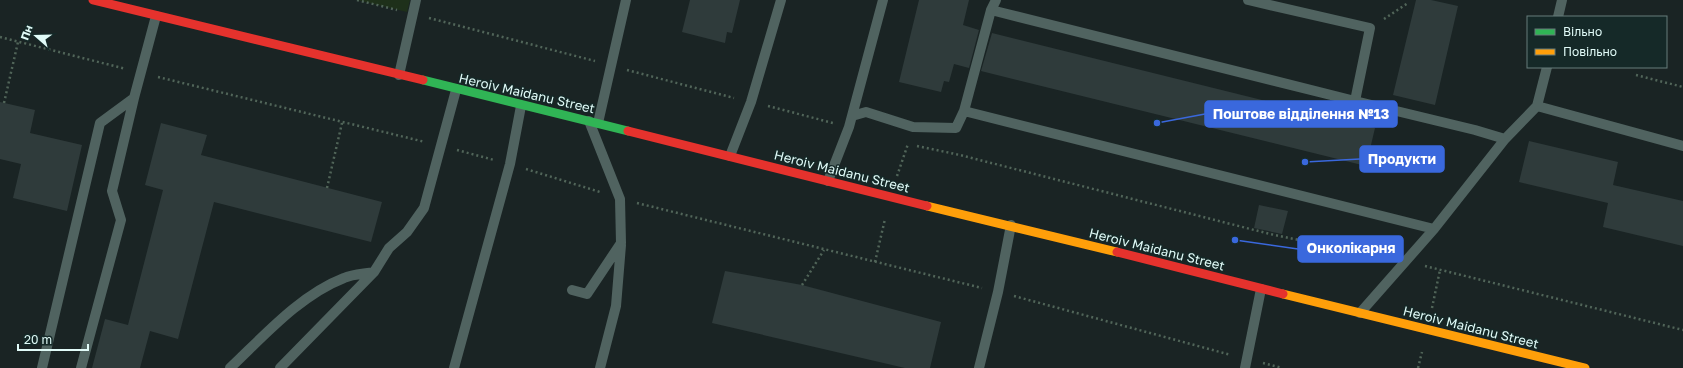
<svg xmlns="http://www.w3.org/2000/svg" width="1683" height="368" viewBox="0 0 1683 368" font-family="'Golos Text',sans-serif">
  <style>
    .green { fill: #1e301a }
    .building { fill: #2f3b3b }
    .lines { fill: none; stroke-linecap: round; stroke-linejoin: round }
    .path { stroke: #516559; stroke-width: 2.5; stroke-dasharray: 2 3; stroke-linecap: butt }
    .lane { stroke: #506360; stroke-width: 10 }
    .fast { stroke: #30b455; stroke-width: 9 }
    .slow { stroke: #ff9f0a; stroke-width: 9 }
    .jam { stroke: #e5322d; stroke-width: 9 }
    .labels { text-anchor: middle; stroke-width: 3; stroke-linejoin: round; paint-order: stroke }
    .street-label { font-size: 13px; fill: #e1fbf8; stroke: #152928 }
    .leader { fill: none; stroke: #3a68dd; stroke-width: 1.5 }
    .callout-dot { fill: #3a68dd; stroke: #152928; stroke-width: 1.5 }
    .callout { fill: #3a68dd; stroke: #3a68dd; stroke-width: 1.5 }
    .callout-label { font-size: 14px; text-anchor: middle; font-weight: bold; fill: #fff }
  </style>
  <rect width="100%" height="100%" fill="#1a2424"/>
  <path class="green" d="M357,0H410L407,12Z"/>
  <path class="building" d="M690,0H740L732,33L727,32L725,43L682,32Z
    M919,0H969L963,25L979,30L969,68L954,64L949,82L944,81L941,92L899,82Z
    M1416,0H1431L1458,6L1435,105L1393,95Z
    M992,33L1375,128L1366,166L981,71Z
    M0,102L35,110L30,133L82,145L67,211L13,198L21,164L0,159Z
    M161,123L207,135L201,155L382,202L371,242L214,202L178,339L150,331L140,368H92L105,319L128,325L163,190L145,185Z
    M1529,141L1618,162L1613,185L1683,201V246L1603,227L1608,203L1519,182Z
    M1259,205L1288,211L1282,234L1254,228Z
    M725,271L802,285L941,322L930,368H905L712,323Z"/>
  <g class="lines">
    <path class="path" d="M357,0L397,10
      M429,18L595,61
      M1384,19L1408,3
      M0,37L126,69
      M627,70L734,98
      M1636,75L1683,87
      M158,77L425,142
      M4,103L18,42
      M768,106L833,123
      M917,146L960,155L1270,234L1386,258
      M457,150L494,160
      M526,169L600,192
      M897,176L908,144
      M327,188L342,123
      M637,203L982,288
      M875,262L885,219
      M1425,266L1683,330
      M802,285L824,250
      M1014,296L1231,355
      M1432,308L1440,270
      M1263,363L1282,368
      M1418,368L1422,352"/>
    <path class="lane" d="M1248,0L1370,28L1355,101L1475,130L1505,139
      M991,10L996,0
      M1558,17L1562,0
      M399,75L416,0
      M1537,106L1683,146
      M964,111L1434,229
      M852,116L866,112L913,127L956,128L964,111L991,10L1355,101
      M598,123L626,0
      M730,156L751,102L781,0
      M828,181L849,127L883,0
      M572,290L587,294L621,243L620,199L589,121
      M1360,313L1434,229L1505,139L1537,106L1547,67
      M42,368L100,123L134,98
      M81,368L121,220L112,191L134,98L156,16
      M230,368C264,336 300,295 344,278C353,274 364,274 374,272
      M280,368L374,272L389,248L407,232L424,208L456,90
      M454,368L510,164L521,106
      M600,368L616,306L621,245
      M979,368L998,292L1011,225
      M1245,368L1261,289"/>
    <path class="fast" d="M423,80L628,131"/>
    <path class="slow" d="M927,206L1117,252
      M1283,294L1585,368"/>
    <path class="jam" d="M93,0L423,80
      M628,131L927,206
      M1117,252L1283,294"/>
  </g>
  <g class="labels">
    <g class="street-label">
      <text transform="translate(527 93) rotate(13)" y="5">Heroiv Maidanu Street</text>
      <text transform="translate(842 171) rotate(14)" y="5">Heroiv Maidanu Street</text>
      <text transform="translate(1157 249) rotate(14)" y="5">Heroiv Maidanu Street</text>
      <text transform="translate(1471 327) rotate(14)" y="5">Heroiv Maidanu Street</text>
    </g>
  </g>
  <path class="leader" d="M1157 123L1205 114M1305 162L1360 159M1235 240L1298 249"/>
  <g class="callout-dot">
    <circle cx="1157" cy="123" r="4"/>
    <circle cx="1305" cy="162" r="4"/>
    <circle cx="1235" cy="240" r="4"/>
  </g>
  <g class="callout">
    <rect x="1205" y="101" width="192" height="26" rx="4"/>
    <rect x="1360" y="146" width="84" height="26" rx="4"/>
    <rect x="1298" y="236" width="105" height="26" rx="4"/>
  </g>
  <g class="callout-label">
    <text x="1301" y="119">Поштове відділення №13</text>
    <text x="1402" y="164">Продукти</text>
    <text x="1351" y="253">Онколікарня</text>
  </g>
  <rect x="1527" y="16" width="140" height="52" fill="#152928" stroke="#677d7b"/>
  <rect x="1535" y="29" width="20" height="6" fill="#30b455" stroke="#677d7b"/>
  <text x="1563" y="36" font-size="12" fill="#e1fbf8">Вільно</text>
  <rect x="1535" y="49" width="20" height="6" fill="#ff9f0a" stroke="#677d7b"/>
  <text x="1563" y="56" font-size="12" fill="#e1fbf8">Повільно</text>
  <g transform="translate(36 36) rotate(290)" stroke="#152928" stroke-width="3" paint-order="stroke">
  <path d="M0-3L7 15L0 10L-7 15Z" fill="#e1fbf8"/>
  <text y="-6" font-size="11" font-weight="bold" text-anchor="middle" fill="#e1fbf8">Пн</text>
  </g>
  <path d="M18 344v6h70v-6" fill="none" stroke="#e1fbf8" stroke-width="2"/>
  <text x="24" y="344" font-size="12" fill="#e1fbf8" stroke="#152928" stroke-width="3" paint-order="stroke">20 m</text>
</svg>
